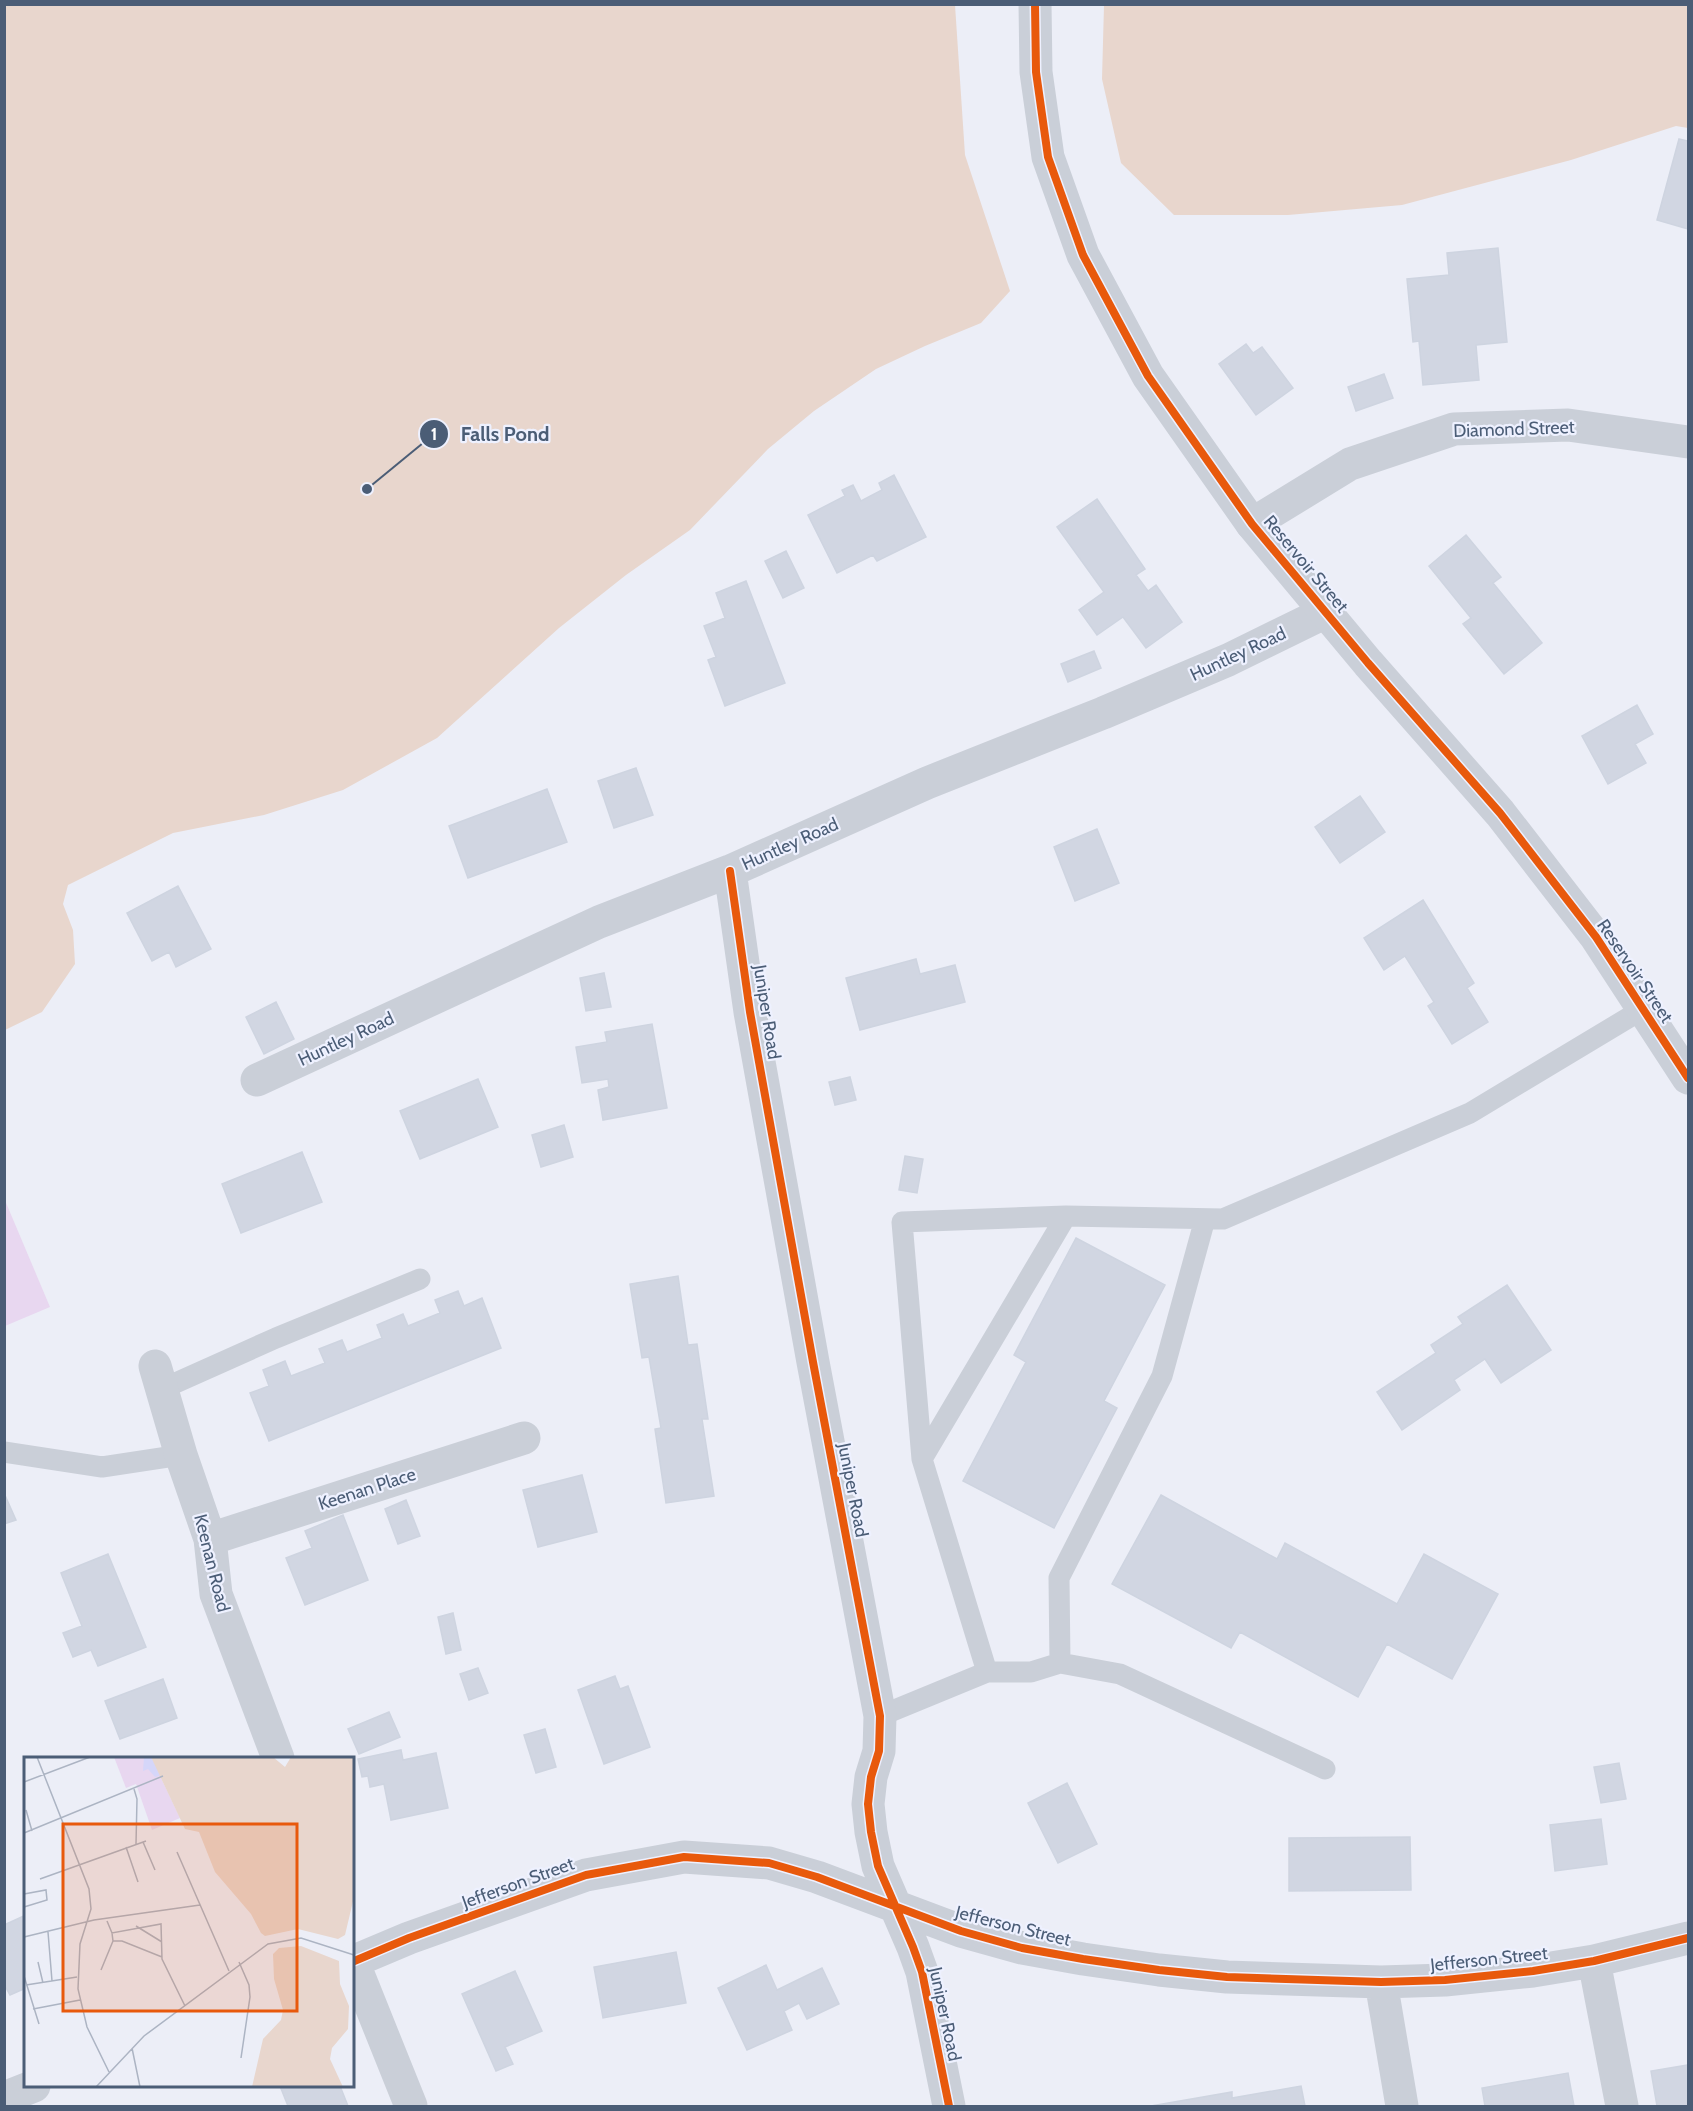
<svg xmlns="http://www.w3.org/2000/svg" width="1693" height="2111" viewBox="0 0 1693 2111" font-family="Cabin,sans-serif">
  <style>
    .green { fill: #e8d7f0 }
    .water { fill: #e8d6cd }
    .building { fill: #d1d6e2; stroke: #ced4e0; stroke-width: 1.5 }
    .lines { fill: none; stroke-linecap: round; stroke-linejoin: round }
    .lane { stroke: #cacfd8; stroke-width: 21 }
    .street { stroke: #cacfd8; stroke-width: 33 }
    .secondary { stroke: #cacfd8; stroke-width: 33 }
    .cycleway-casing { stroke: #eef1ff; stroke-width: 11 }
    .cycleway { stroke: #e8590c; stroke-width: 8 }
    .labels { text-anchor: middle; stroke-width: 4.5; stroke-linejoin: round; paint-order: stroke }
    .street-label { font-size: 18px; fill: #4b5d76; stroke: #eef1ff }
    .inset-road { fill: none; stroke: #acb4c3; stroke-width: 1.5 }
    .view { fill: #e8590c; fill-opacity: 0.15; stroke: #e8590c; stroke-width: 3 }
    .inset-edge { fill: none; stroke: #4b5d76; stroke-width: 3 }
    .leader { fill: none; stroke: #4b5d76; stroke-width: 2 }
    .callout-dot { fill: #4b5d76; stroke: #eef1ff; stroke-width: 2 }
    .mark-label { font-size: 18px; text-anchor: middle; font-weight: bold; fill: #fff }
    .callout-label { font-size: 20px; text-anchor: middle; font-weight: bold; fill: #4b5d76; stroke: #eef1ff; stroke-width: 4.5; stroke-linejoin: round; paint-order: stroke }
  </style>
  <rect width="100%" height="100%" fill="#eceef7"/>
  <path class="green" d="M4,1198L50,1307L5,1326H4Z"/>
  <path class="water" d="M5,4L955,5L965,155L1010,291L981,323L925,346L876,369L814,411L768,449L690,530L626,575L559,628L437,738L343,790L264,815L173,833L68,885L63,904L73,930L75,964L42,1012L5,1030Z
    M1104,5H1688V128L1676,126L1571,160L1402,205L1288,215H1174L1121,163L1102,79Z"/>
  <path class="building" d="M1679,139L1688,141V229L1657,220Z
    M1498,248L1507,342L1476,345L1479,380L1423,385L1419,341L1413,342L1407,279L1449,275L1447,253Z
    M1246,344L1253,353L1262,347L1293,388L1256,415L1219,364Z
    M1384,374L1393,398L1356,411L1348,387Z
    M894,475L926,537L877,561L873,555L837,573L808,515L845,496L842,490L853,485L861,501L882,490L879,483Z
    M1097,499L1145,569L1136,575L1148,591L1156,585L1182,622L1146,648L1123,617L1097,635L1079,610L1104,592L1057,527Z
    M1466,535L1501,577L1493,583L1542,643L1504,674L1463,624L1471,618L1429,566Z
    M786,551L804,588L783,598L765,561Z
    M746,581L785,683L725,706L708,660L716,657L704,626L725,618L716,593Z
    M1094,651L1101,668L1068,682L1061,664Z
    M1637,705L1653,734L1635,744L1646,763L1608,784L1582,736Z
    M636,768L653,815L614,828L598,781Z
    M547,789L567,842L468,878L449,826Z
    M1360,796L1385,832L1340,863L1315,827Z
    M1097,829L1119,883L1075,901L1054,847Z
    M178,886L211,949L176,967L169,952L152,961L127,913Z
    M1423,900L1474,983L1467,988L1488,1022L1452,1044L1428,1006L1434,1002L1405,956L1384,970L1364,938Z
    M916,959L920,974L955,965L965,1002L860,1030L846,978Z
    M604,973L611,1007L586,1011L580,978Z
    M276,1002L294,1039L264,1054L246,1017Z
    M652,1024L667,1108L603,1120L598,1090L609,1087L608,1079L582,1083L576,1047L607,1042L605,1032Z
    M850,1077L856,1100L835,1105L829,1082Z
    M478,1079L498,1127L420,1159L400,1111Z
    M564,1125L573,1157L541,1167L532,1135Z
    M302,1152L322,1202L241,1233L222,1184Z
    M905,1156L923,1159L917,1193L899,1190Z
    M1076,1238L1165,1285L1104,1401L1117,1408L1054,1528L963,1481L1026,1362L1014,1355Z
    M678,1276L688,1345L697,1344L708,1419H702L714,1496L666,1503L655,1429L661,1428L649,1357L642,1358L630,1284Z
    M1507,1285L1551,1350L1501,1383L1485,1359L1454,1380L1460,1390L1402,1430L1377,1392L1436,1353L1431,1345L1463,1324L1458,1317Z
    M458,1291L464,1306L482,1298L501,1348L269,1441L250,1393L269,1386L263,1370L285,1361L291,1376L325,1363L319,1349L342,1340L347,1352L382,1338L377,1325L403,1314L408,1326L440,1313L435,1300Z
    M582,1475L597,1532L538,1547L523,1490Z
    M4,1493L16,1520L4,1524Z
    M1161,1495L1277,1559L1285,1543L1397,1604L1424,1554L1498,1594L1452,1679L1387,1644L1358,1697L1240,1632L1231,1648L1112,1584Z
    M406,1500L420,1536L398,1544L385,1509Z
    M343,1515L368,1580L305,1605L286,1558L312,1548L305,1531Z
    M108,1554L146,1647L98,1666L91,1650L73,1657L63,1633L82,1626L61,1573Z
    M453,1613L461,1650L446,1654L438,1617Z
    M478,1668L488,1693L469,1700L460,1674Z
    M615,1676L620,1689L628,1686L650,1747L604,1764L578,1690Z
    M163,1679L177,1718L120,1739L105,1701Z
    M389,1712L400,1737L359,1754L348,1729Z
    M545,1729L556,1767L536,1773L524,1735Z
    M401,1750L403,1760L436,1753L448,1808L391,1820L384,1784L370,1787L368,1776L362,1777L358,1759Z
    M1619,1763L1626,1799L1601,1803L1594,1767Z
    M1067,1783L1097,1844L1058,1863L1028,1803Z
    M1601,1819L1607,1864L1555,1871L1550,1825Z
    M1410,1837L1411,1890L1289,1891V1838Z
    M26,1915V1988L10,1995L4,1984V1925Z
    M676,1952L686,2003L603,2018L594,1967Z
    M766,1965L777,1990L822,1968L839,2004L807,2019L799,2003L784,2011L792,2030L747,2050L718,1988Z
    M515,1971L542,2031L505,2047L513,2064L496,2071L462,1994Z
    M1688,2065V2106H1657L1651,2071Z
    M1568,2073L1574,2106H1485L1482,2088Z
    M280,2086H340L348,2106H288Z
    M1301,2086L1305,2106H1151L1232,2092V2098Z"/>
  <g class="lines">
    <path class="lane" d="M162,1389L276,1338L420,1279
      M4,1452L102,1467L181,1455
      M922,1459L1066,1216
      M1060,1663L1120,1674L1325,1769
      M987,1672H1031L1060,1663L1059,1578L1162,1376L1205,1219
      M880,1716L987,1672L922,1459L902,1222L1066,1216L1223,1219L1470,1113L1643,1009"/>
    <path class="street" d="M1252,524L1350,464L1454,429L1568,425L1688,442
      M730,871L750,1012L813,1362L880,1716L879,1751L871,1777L868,1804L871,1832L878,1866L913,1947L922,1972L949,2106
      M257,1080L599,922L730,871L927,783L1103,713L1228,660L1326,612
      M155,1366L181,1455L210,1539L216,1594L278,1758
      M210,1539L524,1438
      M352,1959L411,2106
      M1594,1961L1622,2106
      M352,1962L409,1938L586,1875L684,1857L769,1863L817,1877L961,1931L1022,1948L1083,1959L1159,1970L1227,1977L1381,1982L1445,1980L1533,1971L1594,1961L1688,1938
      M1381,1982L1402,2106
      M4,2098L34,2086"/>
    <path class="secondary" d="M1035,4L1036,72L1048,157L1083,255L1148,376L1252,524L1368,663L1500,813L1596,937L1688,1078"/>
    <g class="cycleway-casing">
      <path id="cycleway" d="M1035,4L1036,72L1048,157L1083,255L1148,376L1252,524L1368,663L1500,813L1596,937L1688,1078
        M730,871L750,1012L813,1362L880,1716L879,1751L871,1777L868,1804L871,1832L878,1866L913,1947L922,1972L949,2106
        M352,1962L409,1938L586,1875L684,1857L769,1863L817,1877L961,1931L1022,1948L1083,1959L1159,1970L1227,1977L1381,1982L1445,1980L1533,1971L1594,1961L1688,1938"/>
    </g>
    <use href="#cycleway" class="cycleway"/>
  </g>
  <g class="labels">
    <g class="street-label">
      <text transform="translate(1514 429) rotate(-2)" y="6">Diamond Street</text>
      <text transform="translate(1306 564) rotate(50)" y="6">Reservoir Street</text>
      <text transform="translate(1238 654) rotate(-25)" y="6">Huntley Road</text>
      <text transform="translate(790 844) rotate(-24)" y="6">Huntley Road</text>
      <text transform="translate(1635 971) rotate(56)" y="6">Reservoir Street</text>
      <text transform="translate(767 1012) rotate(81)" y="6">Juniper Road</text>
      <text transform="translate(346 1039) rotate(-25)" y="6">Huntley Road</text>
      <text transform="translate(367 1489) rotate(-18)" y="6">Keenan Place</text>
      <text transform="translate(853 1490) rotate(79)" y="6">Juniper Road</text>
      <text transform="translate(212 1563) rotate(76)" y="6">Keenan Road</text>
      <text transform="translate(518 1883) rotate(-20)" y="6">Jefferson Street</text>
      <text transform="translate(1013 1926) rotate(14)" y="6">Jefferson Street</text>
      <text transform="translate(1489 1959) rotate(-6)" y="6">Jefferson Street</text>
      <text transform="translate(945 2014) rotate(78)" y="6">Juniper Road</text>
    </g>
  </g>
  <g transform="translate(24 1757)">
    <rect width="330" height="330" fill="#eceef7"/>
    <path d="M90,0H127L156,61L128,73L112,27L102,31Z" fill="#e8d7f0"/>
    <path d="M120,0H127L138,18L131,20L124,12L119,14Z" fill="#d5d6f9"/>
    <path d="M127,0H249L261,10L267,0H330V140L321,178L314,182L274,172L241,179L237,176L227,157L191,115L175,75L161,72ZM277,189L315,204L316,227L325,249L324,272L308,291L306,302L319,330H228L239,282L257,263L259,253L250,222L249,197L255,191Z" fill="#e8d6cd"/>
    <path class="inset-road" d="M13,0L65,132L67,152L56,187L54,232L63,270L85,315M0,25L66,0M110,32L113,42L112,87M2,53L8,74M0,76L139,19M119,85L131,113M102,90L114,125M153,95L205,214M16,122L122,84M0,137L22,133L23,143L0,150M83,164L88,176L137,167L138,202L161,249M112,169L138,185M24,175L28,224M88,176L89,184H98L138,200M0,180L70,163L176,148M14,205L19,226M215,205L225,228L226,240L217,301M77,213L89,184M0,219L15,267M2,228L53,220M9,252L56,243M108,291L116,330M72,330L120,279L244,187L277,181L330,198"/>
    <path class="view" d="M39,67H273V254H39Z"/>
    <rect width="330" height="330" class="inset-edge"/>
  </g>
  <path class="leader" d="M367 489L434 434"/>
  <g class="callout-dot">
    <circle cx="367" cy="489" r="6"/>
    <circle cx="434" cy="434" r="15"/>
  </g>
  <g class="mark-label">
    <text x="434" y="440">1</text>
  </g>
  <g class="callout-label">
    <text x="505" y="441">Falls Pond</text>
  </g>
  <rect width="1693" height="2111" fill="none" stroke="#4b5d76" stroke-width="12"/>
</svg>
